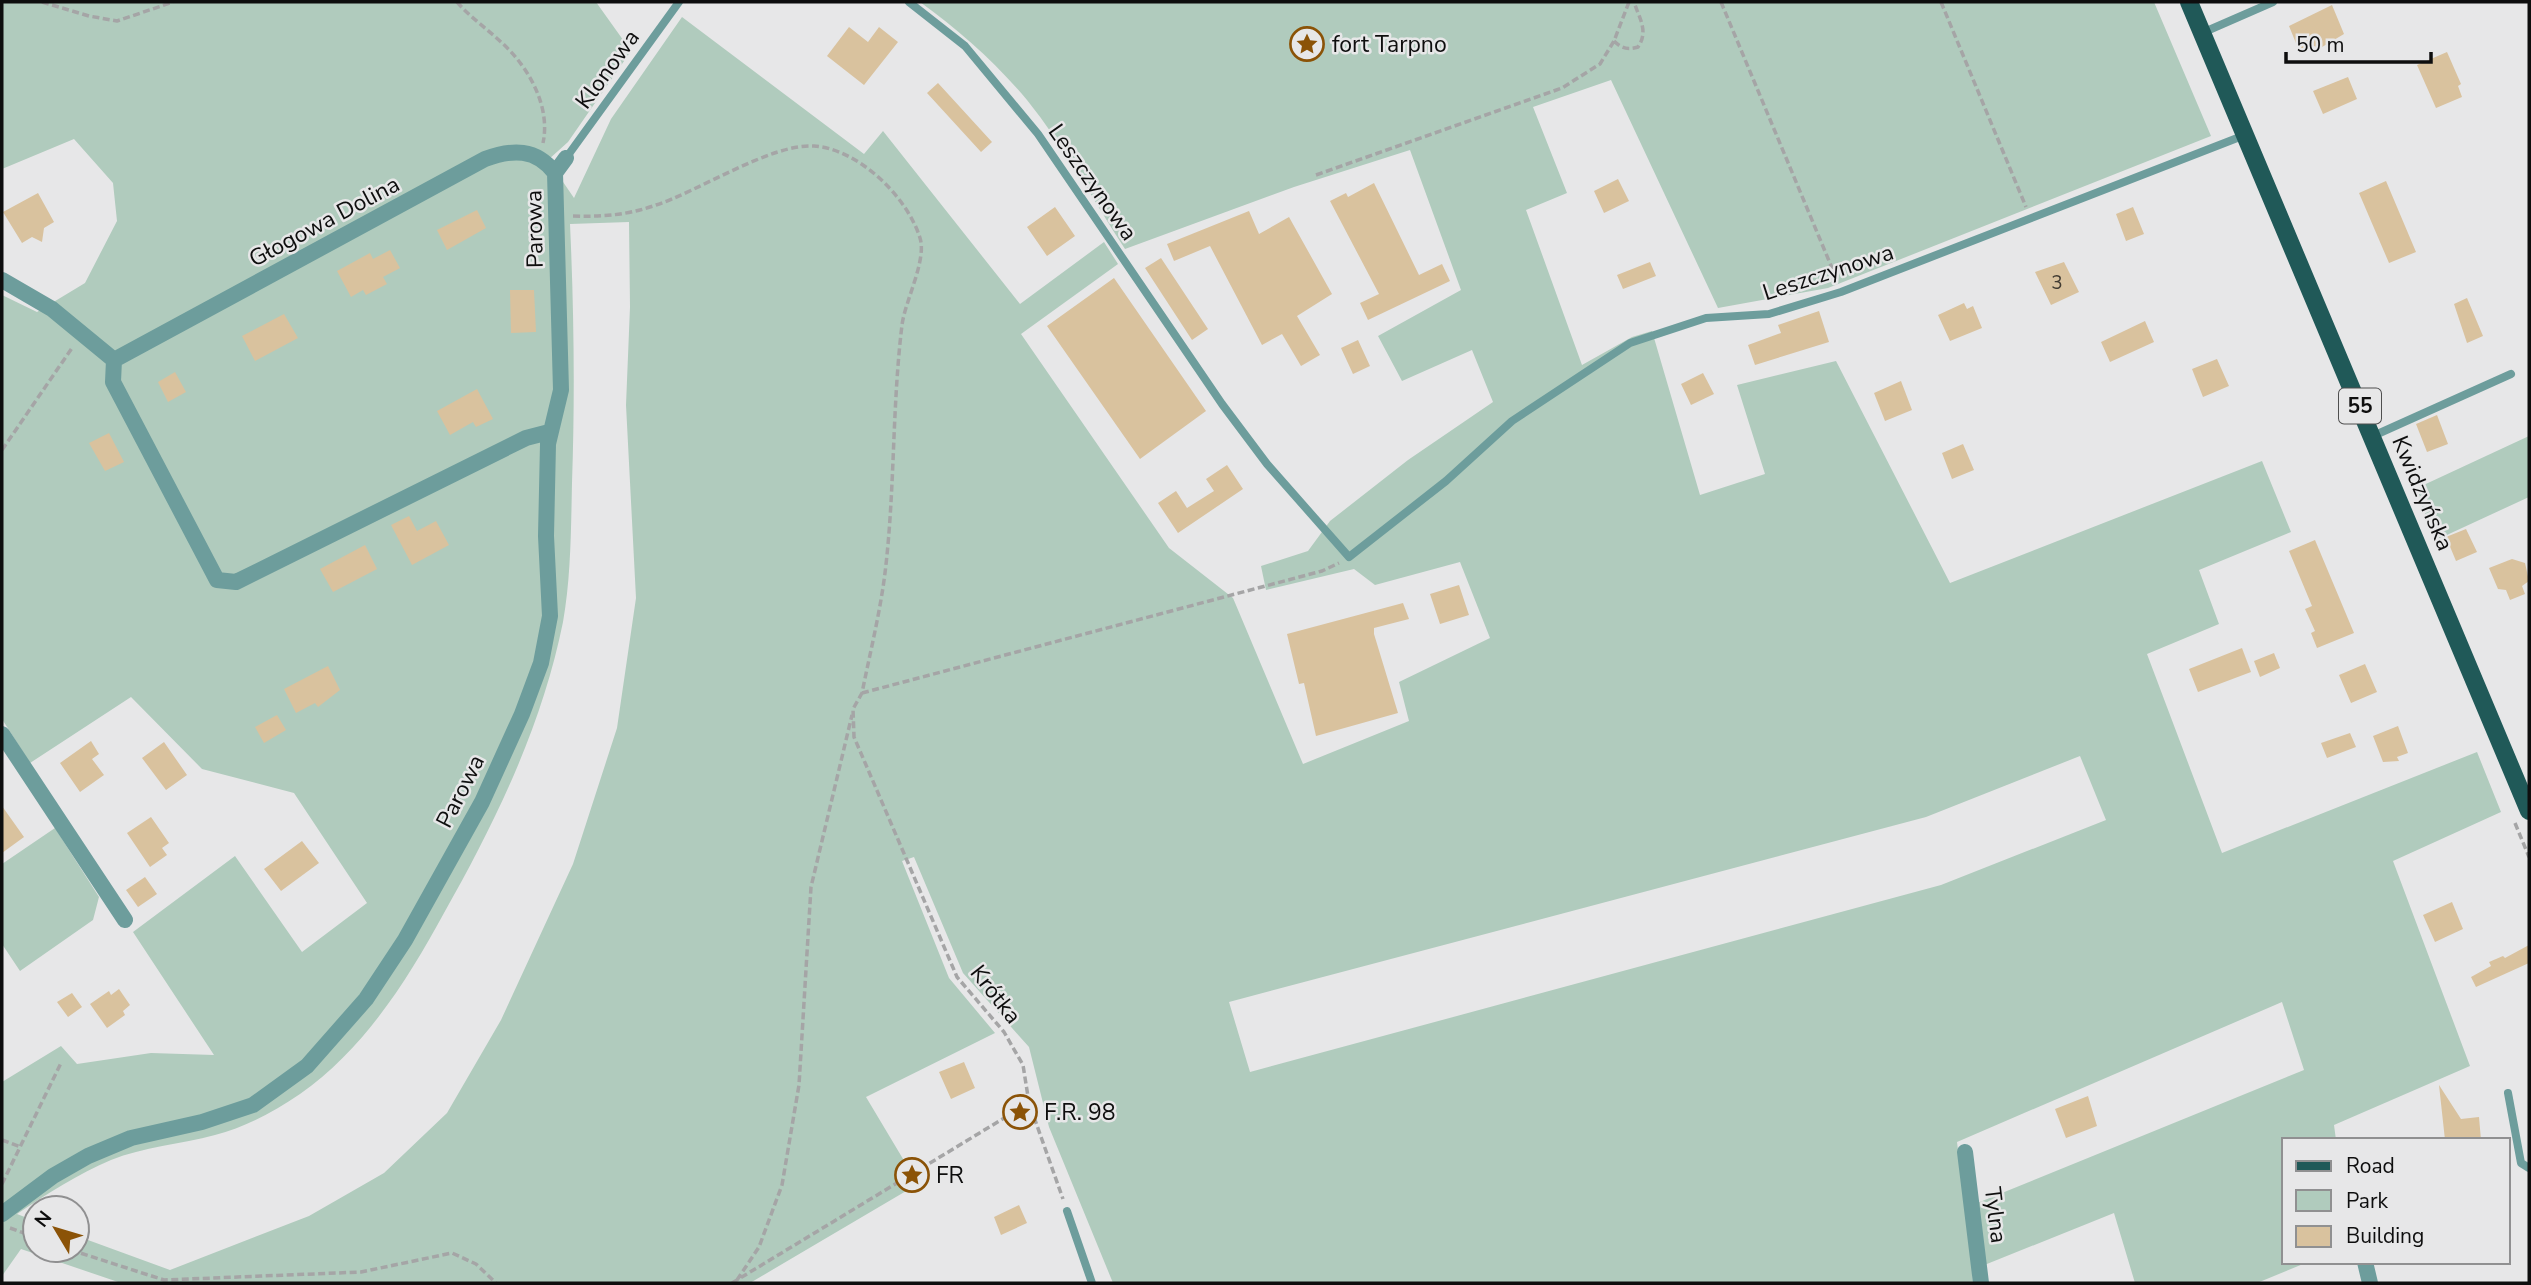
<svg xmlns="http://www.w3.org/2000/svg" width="2531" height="1285" viewBox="0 0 2531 1285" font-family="'Nunito Sans',sans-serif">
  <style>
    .green { fill: #b0cbbd; fill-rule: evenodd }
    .building { fill: #d9c29e }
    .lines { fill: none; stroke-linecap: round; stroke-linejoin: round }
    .path { stroke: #a5a5a6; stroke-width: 3.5; stroke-dasharray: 7 3.5; stroke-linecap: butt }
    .lane { stroke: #6d9d9c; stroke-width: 8 }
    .street { stroke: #6d9d9c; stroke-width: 16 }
    .primary { stroke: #205958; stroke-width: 18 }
    .labels { text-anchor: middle; stroke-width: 5; stroke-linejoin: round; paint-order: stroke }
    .number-label { font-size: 19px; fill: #413b32 }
    .shield { fill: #e7e7e8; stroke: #4f4f4f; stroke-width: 2 }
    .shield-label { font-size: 21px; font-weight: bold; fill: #0e0e0e }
    .poi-label { font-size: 23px; fill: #0e0e0e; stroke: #e7e7e8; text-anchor: start }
    .street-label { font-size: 23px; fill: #0e0e0e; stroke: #e7e7e8 }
  </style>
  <rect width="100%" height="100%" fill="#e7e7e8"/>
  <path class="green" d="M2,2H596L631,51L568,142L548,160L574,198L611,119L682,17L864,154L883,131L1020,304L1104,242L1118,264L1021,334L1169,548L1233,598L1303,764L1409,721L1399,682L1490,638L1460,562L1375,585L1354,569L1266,590L1261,566L1308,551L1330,521L1408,460L1493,402L1472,350L1402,381L1378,336L1461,290L1410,150L1294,187L1125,249C1093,200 1064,146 1027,100C996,63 959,30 920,2H2154L2211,136L1828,288L1718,308L1611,80L1533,107L1567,193L1526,210L1582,365L1632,337L1652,331L1700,495L1765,474L1737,385L1836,361L1950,583L2262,461L2291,532L2199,570L2219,624L2147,654L2222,853L2477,752L2501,812L2393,861L2470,1066L2334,1125L2336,1140H2284V1262H2308L2257,1283H2135L2114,1213L1972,1270L1973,1283H1113L1049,1127L1029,1047L963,973L914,857L902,861L949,978L995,1033L866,1097L918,1184L750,1283H121L21,1249L2,1276V1082L61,1046L77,1064L151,1053L214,1055L133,932L235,856L302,952L367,903L294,793L202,769L131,697L30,763L2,719V295L37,312L85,283L117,221L113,183L74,139L2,169ZM629,222L630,307L626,405L636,598L617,728L573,864L501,1020L447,1113L384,1173L309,1216L170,1270L77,1236V1250H35V1221L17,1214C47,1194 78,1174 111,1160C143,1147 181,1144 215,1135C245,1127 274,1112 300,1094C364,1049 407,981 444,913C496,821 542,726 563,622C571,578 571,528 572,483C575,396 574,311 570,224ZM2080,756L2106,820L1941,885L1250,1072L1229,1002L1926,817ZM2282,1002L2304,1070L1965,1208L1957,1142Z
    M2529,436V497L2436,540L2415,489Z
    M55,828L99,897L93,920L20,971L2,944V864Z"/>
  <path class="building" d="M2332,5L2344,34L2317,50L2315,46L2300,53L2289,26Z
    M849,27L868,42L879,27L898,42L864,85L827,56Z
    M2447,52L2461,84L2458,86L2462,97L2436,108L2417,65Z
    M2348,77L2357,99L2323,114L2313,91Z
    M938,83L992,142L981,152L927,93Z
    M1618,179L1629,201L1604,213L1594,191Z
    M2386,181L2416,252L2389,263L2359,193Z
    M1374,183L1419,275L1442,264L1450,281L1368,320L1360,303L1379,294L1330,201L1346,193L1348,197Z
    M38,193L54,222L44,228L42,242L32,237L22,243L3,212Z
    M1055,207L1075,236L1047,256L1027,227Z
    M2133,207L2144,234L2126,241L2116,214Z
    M477,210L486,228L447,250L437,230Z
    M1249,211L1259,234L1289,217L1332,294L1297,316L1320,355L1301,366L1282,334L1262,345L1210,246L1174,261L1167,244Z
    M390,250L400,268L383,277L387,284L366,295L363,290L351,297L337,271L370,253L373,259Z
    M1161,258L1208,329L1192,340L1145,268Z
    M1650,262L1656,276L1623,289L1617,275Z
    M2064,262L2079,292L2051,305L2035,272Z
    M1114,278L1206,411L1140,459L1047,326Z
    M510,290H534L536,332L511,333Z
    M2467,298L2483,336L2467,343L2454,304Z
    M1964,303L1967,309L1973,306L1982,328L1950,341L1938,315Z
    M1819,311L1829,342L1755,365L1748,345L1781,333L1778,325Z
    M284,314L298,338L255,361L242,336Z
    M2145,321L2154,342L2110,362L2101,342Z
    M1358,340L1370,366L1353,374L1341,348Z
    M2217,359L2229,386L2203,397L2192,369Z
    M175,372L186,392L168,402L158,382Z
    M1703,373L1714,394L1691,405L1681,384Z
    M1901,381L1912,410L1885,421L1874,393Z
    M477,389L493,419L476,427L473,422L450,435L437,411Z
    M2437,415L2448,444L2427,452L2416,424Z
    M109,433L124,462L105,471L89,443Z
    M1963,444L1974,470L1952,479L1942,453Z
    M1227,465L1243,489L1178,533L1158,503L1176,491L1187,508L1214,491L1206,479Z
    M409,516L417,531L436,521L449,545L412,565L391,525Z
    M2466,529L2477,552L2456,561L2446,537Z
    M2315,540L2354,633L2317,648L2311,633L2315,631L2305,609L2312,606L2289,551Z
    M365,545L377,569L333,592L320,569Z
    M2512,559L2525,563L2529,581L2522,586L2525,594L2510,600L2506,590L2498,589L2489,568Z
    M1459,585L1469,615L1440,624L1430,594Z
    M1403,603L1409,619L1374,628V634L1398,713L1316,736L1304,683L1299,684L1287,634Z
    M2242,648L2251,672L2198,692L2189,669Z
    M2274,653L2280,668L2260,677L2254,661Z
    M2365,664L2377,692L2351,703L2339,675Z
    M328,666L340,690L318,707L315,703L296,713L284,689Z
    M277,715L286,730L264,743L255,727Z
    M2398,726L2408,753L2397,757L2399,761L2383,762L2373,736Z
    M2350,733L2356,747L2327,758L2321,743Z
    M91,741L99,754L92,759L104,775L80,792L60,763Z
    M164,742L187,775L166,790L142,758Z
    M2,806L24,837L2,853Z
    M151,817L169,843L162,848L167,855L150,867L127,833Z
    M302,841L319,863L281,891L264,869Z
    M145,877L157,894L138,907L126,890Z
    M2452,902L2463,929L2435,942L2423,915Z
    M2529,945V963L2476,987L2471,977L2491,966L2489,962L2503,956L2505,958Z
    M119,989L130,1005L123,1011L125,1015L107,1028L90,1004L109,991L111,995Z
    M72,993L82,1007L68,1017L57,1002Z
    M964,1062L975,1088L951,1099L939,1072Z
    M2439,1085L2461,1119L2479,1117L2481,1140H2445Z
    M2088,1096L2097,1126L2066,1138L2055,1109Z
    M1019,1205L1027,1223L1001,1235L994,1217Z"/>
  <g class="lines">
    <path class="path" d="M42,2L89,16L117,21L173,2
      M457,2C470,17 486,28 501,42C528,66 551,106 543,143
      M1721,2L1837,280
      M1941,2L2026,207
      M1614,41C1622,49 1628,50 1638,47C1649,31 1639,18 1634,2
      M1316,175L1562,88L1600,64L1614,41L1629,2
      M573,216C602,217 628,215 656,205C697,192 772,143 814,146C858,149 907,196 920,238C927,260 905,301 902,325C892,407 895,491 885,573C880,613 870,653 862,693L853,709L854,737L957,977L1004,1032L1023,1065L1029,1103L1063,1199
      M2,450L72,348
      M862,693L1322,571L1339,563
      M2515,823L2529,857
      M2,1140L21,1147
      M2,1184L61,1063
      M10,1228L35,1237
      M71,1250L164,1280L361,1272L452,1253L476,1264L496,1283
      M737,1280L759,1247L782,1185L799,1085L811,887L852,715
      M732,1283L1029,1103"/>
    <path class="lane" d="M909,2L965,46L1038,134L1222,404L1267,464L1349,557L1446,481L1512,421L1630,343L1706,318L1769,314L1841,292L2245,135
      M2202,33L2273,2
      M566,158L679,2
      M2373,436L2511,374
      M2508,1093L2521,1163L2529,1168
      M1067,1211L1092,1283"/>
    <path class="street" d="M2,280L52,309L114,360
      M114,360L113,382L217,580L236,582L526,438L549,432
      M114,360L485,159C512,149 536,148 555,173
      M2,734L125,920
      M1965,1152L1981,1283
      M2,1214L53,1176L88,1156L131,1138L202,1122L253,1105L307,1066L366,999L405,940L482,802L522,714L541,663L550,616L546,536L548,444L561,390L555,173L566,158
      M2365,1262L2370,1283"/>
    <path class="primary" d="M2189,2L2529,811"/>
  </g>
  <defs>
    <g id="sight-ring" transform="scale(1.75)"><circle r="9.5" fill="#e7e7e8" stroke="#8b5307" stroke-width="1.5"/><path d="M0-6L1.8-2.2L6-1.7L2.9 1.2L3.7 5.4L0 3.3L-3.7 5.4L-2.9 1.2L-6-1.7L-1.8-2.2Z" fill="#8b5307"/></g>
  </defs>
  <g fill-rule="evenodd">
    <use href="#sight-ring" x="1307" y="44"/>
    <use href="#sight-ring" x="1020" y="1112"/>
    <use href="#sight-ring" x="912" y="1175"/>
  </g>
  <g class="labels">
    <g class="number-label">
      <text x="2057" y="289">3</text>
    </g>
    <rect class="shield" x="2339" y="388.5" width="42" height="35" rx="5"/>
    <g class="shield-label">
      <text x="2360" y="413">55</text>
    </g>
    <g class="poi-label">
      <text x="1332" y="52">fort Tarpno</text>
      <text x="1044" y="1120">F.R. 98</text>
      <text x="936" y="1183">FR</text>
    </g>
    <g class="street-label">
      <text transform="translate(607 69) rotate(-54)" y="8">Klonowa</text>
      <text transform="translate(1093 182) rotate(55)" y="8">Leszczynowa</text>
      <text transform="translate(324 221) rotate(-28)" y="8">Głogowa Dolina</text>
      <text transform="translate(534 229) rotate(-91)" y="8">Parowa</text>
      <text transform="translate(1828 272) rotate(-18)" y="8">Leszczynowa</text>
      <text transform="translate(2423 493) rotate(67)" y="8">Kwidzyńska</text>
      <text transform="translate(460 791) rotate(-63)" y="8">Parowa</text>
      <text transform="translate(996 994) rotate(52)" y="8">Krótka</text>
      <text transform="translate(1996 1215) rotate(83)" y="8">Tylna</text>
    </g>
  </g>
  <rect width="2531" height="1285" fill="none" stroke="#0e0e0e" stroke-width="7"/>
  <rect x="2282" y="1138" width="228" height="126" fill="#e7e7e8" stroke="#909091" stroke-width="2"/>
  <rect x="2296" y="1161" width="35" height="10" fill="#205958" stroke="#909091" stroke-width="2"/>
  <text x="2346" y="1173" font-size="21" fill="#0e0e0e">Road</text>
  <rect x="2296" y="1190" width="35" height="21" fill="#b0cbbd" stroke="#909091" stroke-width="2"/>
  <text x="2346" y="1208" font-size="21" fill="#0e0e0e">Park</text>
  <rect x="2296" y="1226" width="35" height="21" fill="#d9c29e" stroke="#909091" stroke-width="2"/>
  <text x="2346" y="1243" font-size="21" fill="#0e0e0e">Building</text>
  <g transform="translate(56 1229) rotate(308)"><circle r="33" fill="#e7e7e8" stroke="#909091" stroke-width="2"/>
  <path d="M0-5L12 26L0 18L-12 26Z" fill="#8b5307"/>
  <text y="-10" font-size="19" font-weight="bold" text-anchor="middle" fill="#0e0e0e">N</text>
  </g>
  <path d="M2286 52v10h145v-10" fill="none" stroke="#0e0e0e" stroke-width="3.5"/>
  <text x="2296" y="52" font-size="21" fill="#0e0e0e" stroke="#e7e7e8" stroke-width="5" paint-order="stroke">50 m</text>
</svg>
